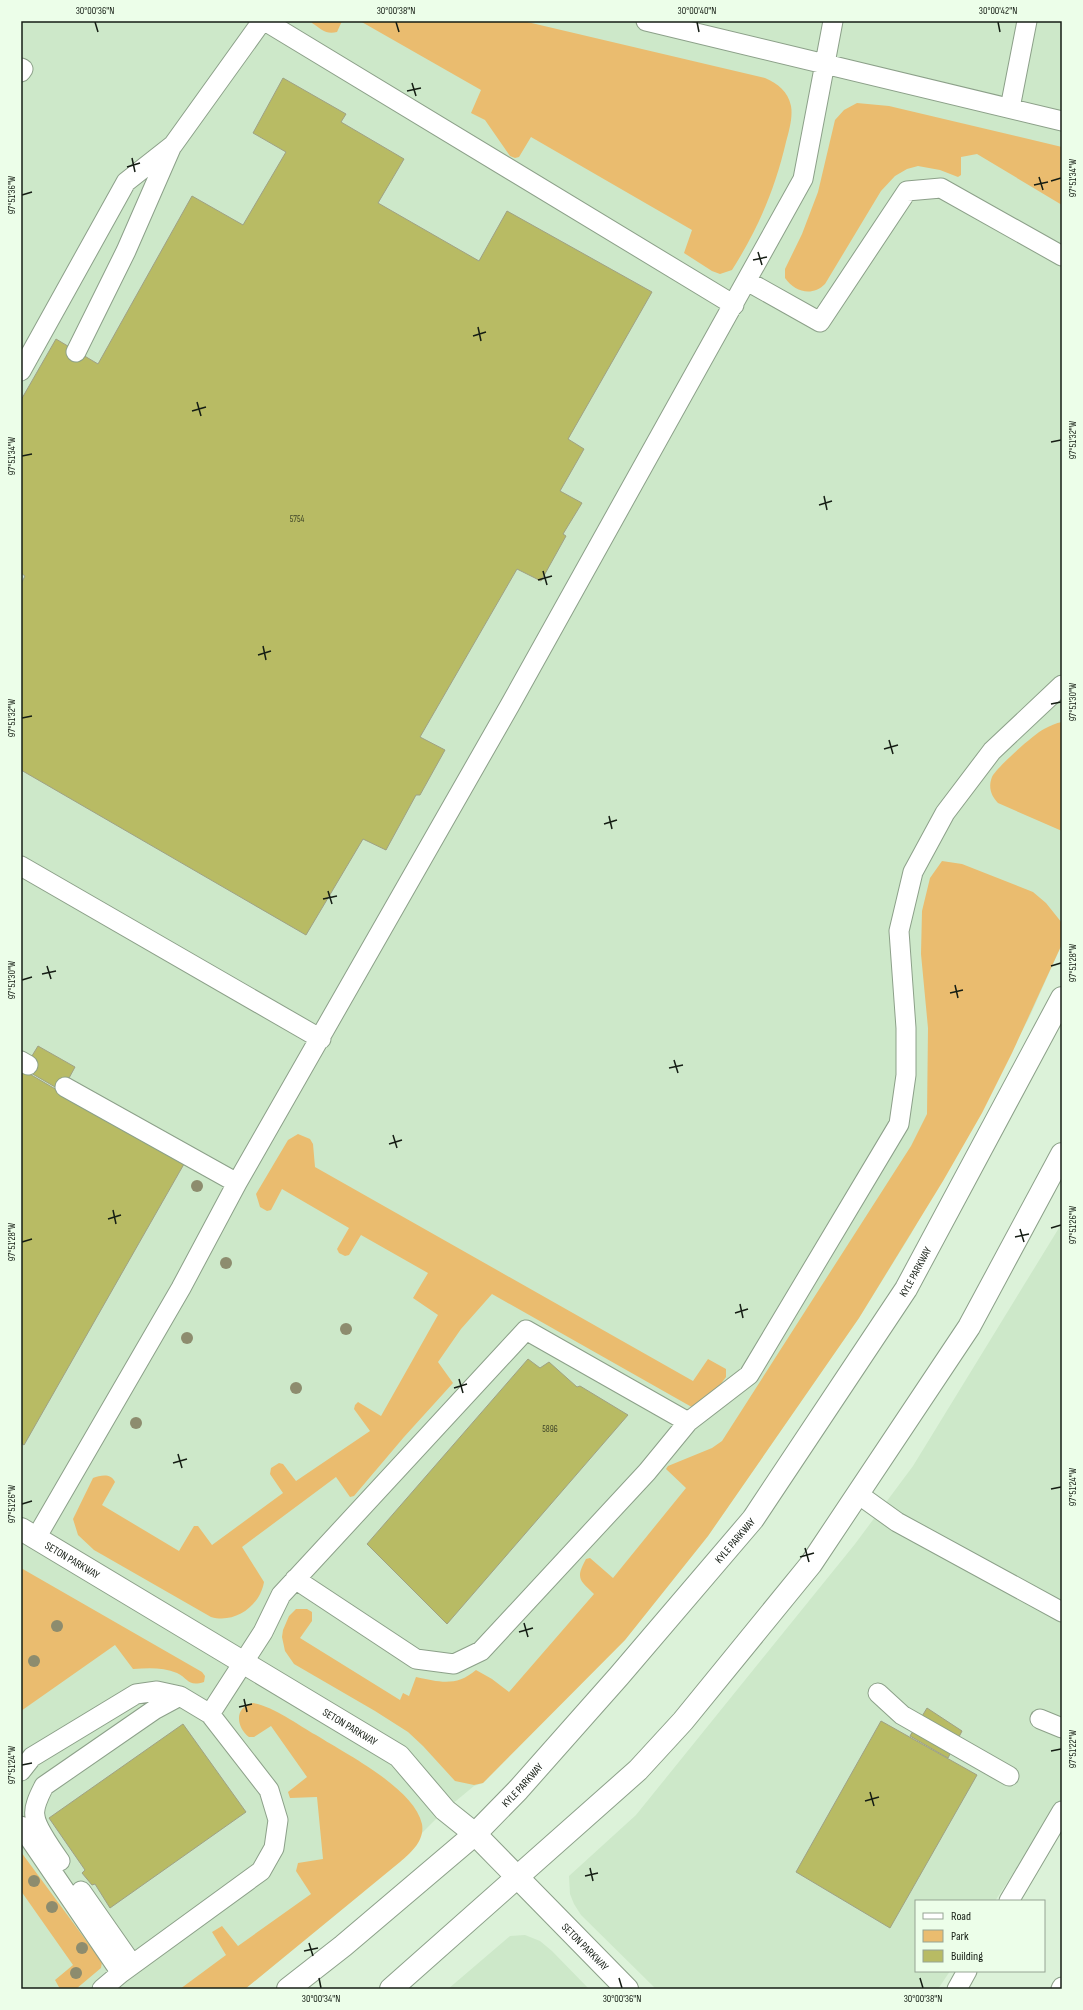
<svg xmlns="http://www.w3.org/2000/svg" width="1083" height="2010" viewBox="0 0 1083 2010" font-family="'Sofia Sans Condensed',sans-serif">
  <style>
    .built { fill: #cde8c9 }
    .green { fill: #eabc6f }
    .building { fill: #b8bb64; stroke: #9fa184 }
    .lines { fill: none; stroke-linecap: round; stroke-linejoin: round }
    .lane-casing { stroke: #8ca089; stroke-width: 21 }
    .secondary-casing { stroke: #8ca089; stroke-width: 24 }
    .lane { stroke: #fff; stroke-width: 19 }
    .secondary { stroke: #fff; stroke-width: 22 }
    .tree { fill: #8d8c6e }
    .ticks { fill: none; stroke: #151d14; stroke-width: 1.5 }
    .labels { text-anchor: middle; stroke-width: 4; stroke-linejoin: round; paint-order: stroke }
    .number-label { font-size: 9px; fill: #3e4428 }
    .street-label { font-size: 11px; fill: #151d14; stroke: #ecfee9 }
    .neatline { fill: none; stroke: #151d14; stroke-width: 1.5 }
    .ticks-label { font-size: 10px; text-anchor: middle; fill: #151d14 }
  </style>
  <rect width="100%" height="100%" fill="#dcf2d9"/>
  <path class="built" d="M21,21H1062V944L1029,1018L911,1234L859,1318L708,1536L625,1640L483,1783L474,1786L445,1810L361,1894L245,1989H21Z
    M1062,1223V1798L995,1901H916V1971H950L938,1989H656L581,1915L574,1904L570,1894L569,1876L636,1815L855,1544L913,1466Z
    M525,1935L540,1941L552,1951L589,1989H448L510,1936Z"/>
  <path class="green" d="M311,21H342L337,32C326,35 321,29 312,23Z
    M360,21H523L765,78C778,84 788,91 791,106C793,117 789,131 786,142C775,189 758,229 732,270L720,274L712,271L684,253L692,230L531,137L519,157L515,158L510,156L485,120L471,113L481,90Z
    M857,103L889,106L1062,147V205L977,154L961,157V175L958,177L940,170L918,166L907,169L895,176L881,191L825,284C812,297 795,292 785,278V269L802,234L818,192L835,120L844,110Z
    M1062,722V831L998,803C991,796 988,787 992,777C996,768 1034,734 1044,729C1050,726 1056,723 1062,722Z
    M942,861L962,864L1033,892L1046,903L1062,923V944L1012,1053L982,1113L943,1181L859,1318L708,1536L625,1640L483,1783L474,1785L455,1781L423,1746L408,1732L375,1711L294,1664L285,1651L282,1637L283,1630L289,1616L296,1609H307L312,1612V1621L300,1638L400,1700L403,1693L409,1696L416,1677C440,1682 456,1687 476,1670L492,1679L509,1692L594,1594C580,1580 575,1579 586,1559L590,1558L613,1578L686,1488L666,1469L668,1466L712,1448L722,1441L911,1146L927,1114L928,1028L921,954L922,911L930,878Z
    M298,1134L310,1139L313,1144L315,1167L693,1381L708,1359L726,1369V1377L703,1408L697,1410L492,1294L461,1329L438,1362L453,1383L404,1437L354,1496L350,1497L336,1477L242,1547L264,1582C260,1606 235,1624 211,1617L94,1550L78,1535L73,1519L93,1478C101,1475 111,1473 115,1482L102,1505L179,1551L194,1526H198L212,1545L283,1493L270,1474L271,1468L279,1463L283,1464L296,1481L370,1431L354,1409L355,1405L358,1402L381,1416L438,1315L413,1298L428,1273L361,1235L349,1255L345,1256L339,1253L337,1249L349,1228L282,1189L271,1210L267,1211L260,1207L256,1194L288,1140Z
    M21,1568L202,1672L205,1676L204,1682C188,1687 189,1679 177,1673C163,1667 148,1668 133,1669L115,1645L21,1711Z
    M253,1703C273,1706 298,1725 316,1735C346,1754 414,1788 422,1824C425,1841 410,1853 400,1862L245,1989H180L226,1955L212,1932L222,1926L238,1946L311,1894L296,1871L298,1863L323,1859L317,1797L290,1798L288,1792L307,1777L271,1726L254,1737H249C236,1727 234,1707 253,1703Z
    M21,1852L102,1962L101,1968L76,1989H60L55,1980L73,1965L21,1891Z"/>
  <path class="building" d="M283,78L346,114L341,122L404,159L378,203L479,261L507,211L652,292L568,439L584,449L560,491L582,503L563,534L566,536L541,581L517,569L420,737L445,750L420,795H416L386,850L363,839L306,935L21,770V584L25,576L21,573V400L56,339L98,364L192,196L243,225L286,152L253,133Z
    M38,1046L75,1067L62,1091L24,1069Z
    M21,1069L184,1164L24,1445L21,1443Z
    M528,1359L540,1368L549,1362L577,1387L580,1386L628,1415L447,1624L367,1544Z
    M927,1708L962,1731L948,1758L910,1736Z
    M881,1721L977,1775L890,1928L796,1872Z
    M183,1724L246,1812L110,1908L95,1884L92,1885L82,1873L85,1870L49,1818Z"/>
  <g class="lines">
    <g class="lane-casing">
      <path id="lane" d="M265,21L734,305
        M646,21L1062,121
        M21,68L23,69L21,72
        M1010,108L1027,21
        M747,281L820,322L907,191L941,188L1062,256
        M76,352L126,251L171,148
        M21,371L126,182L173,145L262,21
        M21,866L321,1039
        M21,1061L28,1065
        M65,1087L237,1183
        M688,1422L749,1375L899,1124L906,1075V1028L899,931L913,872L945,813L992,751L1062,685
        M858,1494L897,1522L1062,1612
        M36,1538L181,1288L237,1183L510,705L803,179L833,21
        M878,1693L902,1715L1009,1776
        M210,1714L263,1632L281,1595L526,1330L688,1422L647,1472L481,1651L454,1664L416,1659L295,1579
        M1040,1719L1062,1728
        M21,1771L32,1757L136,1694L157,1691L180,1696L210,1714L269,1790L278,1820L274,1848L261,1871L121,1973L21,1826
        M60,1861C53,1851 36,1827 35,1816C33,1807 40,1794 44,1786L154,1710L180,1696
        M81,1891L132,1964
        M1009,1901L1062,1811
        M102,1989L121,1973
        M957,1989L967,1971
        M1061,1989L1062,1987"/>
    </g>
    <g class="secondary-casing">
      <g id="secondary">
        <path id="s1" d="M21,1529L399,1756L445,1810L475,1834L627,1989"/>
        <path id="s2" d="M288,1989L343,1946L475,1834L518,1790L619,1676L753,1519L906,1289L1062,998"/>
        <path d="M391,1989L638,1770L683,1721L811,1564L969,1327L1062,1154"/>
      </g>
    </g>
    <use href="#lane" class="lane"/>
    <use href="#secondary" class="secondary"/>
  </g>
  <g class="tree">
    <circle cx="197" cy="1186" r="6"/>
    <circle cx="226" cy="1263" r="6"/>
    <circle cx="346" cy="1329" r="6"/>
    <circle cx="187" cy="1338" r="6"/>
    <circle cx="296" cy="1388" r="6"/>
    <circle cx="136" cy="1423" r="6"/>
    <circle cx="57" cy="1626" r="6"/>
    <circle cx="34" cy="1661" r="6"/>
    <circle cx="34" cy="1881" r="6"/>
    <circle cx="52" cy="1907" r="6"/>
    <circle cx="82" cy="1948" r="6"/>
    <circle cx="76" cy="1973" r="6"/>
  </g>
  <path class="ticks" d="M95,22L98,32M396,22L399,32M697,22L699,32M998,22L1000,32M412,83L416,96M407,91L421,88M132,158L135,172M127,167L140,163M1039,177L1043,190M1051,181L1061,178M1034,185L1048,182M22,195L32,192M758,252L762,265M753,260L767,257M478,327L481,341M473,336L486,332M197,402L201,416M192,411L206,407M1051,442L1061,440M22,456L32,454M824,496L827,510M819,505L832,501M543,571L547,585M538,580L552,576M263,646L266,660M258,655L271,651M1051,704L1061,702M22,718L32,716M889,740L893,754M884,749L898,745M609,816L612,829M604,824L617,820M328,891L332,904M323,899L337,896M47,966L51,979M1051,966L1061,963M42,974L56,971M22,980L32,977M955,985L958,998M950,993L963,990M674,1060L678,1073M669,1068L683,1065M393,1135L397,1148M389,1144L402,1140M113,1210L116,1224M108,1219L121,1215M1051,1228L1061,1225M1020,1229L1024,1242M1015,1237L1029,1234M22,1242L32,1239M740,1304L743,1318M735,1313L748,1309M459,1379L463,1393M454,1388L467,1384M178,1454L182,1468M173,1463L187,1459M1051,1489L1061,1487M22,1504L32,1501M805,1548L809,1562M800,1557L814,1553M524,1623L528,1637M519,1632L533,1628M244,1699L247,1712M239,1707L252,1704M1051,1751L1061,1749M22,1765L32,1763M870,1792L874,1806M865,1801L879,1797M590,1868L593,1881M585,1876L598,1873M309,1943L313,1956M304,1951L318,1948M319,1978L321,1988M619,1978L622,1988M920,1978L923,1988"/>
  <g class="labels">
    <g class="number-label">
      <text x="297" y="522">5754</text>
      <text x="550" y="1432">5896</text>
    </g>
    <g class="street-label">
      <text dy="4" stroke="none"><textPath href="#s2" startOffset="959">KYLE PARKWAY</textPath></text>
      <text dy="4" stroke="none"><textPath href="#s2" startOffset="635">KYLE PARKWAY</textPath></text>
      <text dy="4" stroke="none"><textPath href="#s1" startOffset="60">SETON PARKWAY</textPath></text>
      <text dy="4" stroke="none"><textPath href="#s1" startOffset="384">SETON PARKWAY</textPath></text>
      <text dy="4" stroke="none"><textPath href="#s2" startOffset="311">KYLE PARKWAY</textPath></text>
      <text dy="4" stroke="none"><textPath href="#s1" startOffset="708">SETON PARKWAY</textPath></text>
    </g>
  </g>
  <rect width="1083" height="2010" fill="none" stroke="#ecfee9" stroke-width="44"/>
  <rect x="915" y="1900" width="130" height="72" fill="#ecfee9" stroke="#96a494"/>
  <rect x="923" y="1913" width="20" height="6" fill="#ffffff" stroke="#96a494"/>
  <text x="951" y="1920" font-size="12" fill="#151d14">Road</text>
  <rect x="923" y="1930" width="20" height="12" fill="#eabc6f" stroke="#96a494"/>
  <text x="951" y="1940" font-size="12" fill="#151d14">Park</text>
  <rect x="923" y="1950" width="20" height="12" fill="#b8bb64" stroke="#96a494"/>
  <text x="951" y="1960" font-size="12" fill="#151d14">Building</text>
  <rect x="22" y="22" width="1039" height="1966" class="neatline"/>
  <g class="ticks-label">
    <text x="95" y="14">30°00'36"N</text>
    <text x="396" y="14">30°00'38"N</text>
    <text x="697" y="14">30°00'40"N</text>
    <text x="998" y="14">30°00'42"N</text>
    <text transform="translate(1072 178) rotate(-90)" y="4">97°51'34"W</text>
    <text transform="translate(11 195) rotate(-90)" y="4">97°51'36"W</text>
    <text transform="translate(1072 440) rotate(-90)" y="4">97°51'32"W</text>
    <text transform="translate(11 456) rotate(-90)" y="4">97°51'34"W</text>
    <text transform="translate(1072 702) rotate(-90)" y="4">97°51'30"W</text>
    <text transform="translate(11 718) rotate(-90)" y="4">97°51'32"W</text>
    <text transform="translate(1072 963) rotate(-90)" y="4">97°51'28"W</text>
    <text transform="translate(11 980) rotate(-90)" y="4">97°51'30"W</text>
    <text transform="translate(1072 1225) rotate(-90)" y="4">97°51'26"W</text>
    <text transform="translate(11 1242) rotate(-90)" y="4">97°51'28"W</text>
    <text transform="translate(1072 1487) rotate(-90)" y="4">97°51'24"W</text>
    <text transform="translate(11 1504) rotate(-90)" y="4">97°51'26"W</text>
    <text transform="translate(1072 1749) rotate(-90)" y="4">97°51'22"W</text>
    <text transform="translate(11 1765) rotate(-90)" y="4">97°51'24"W</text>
    <text x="321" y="2002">30°00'34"N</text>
    <text x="622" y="2002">30°00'36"N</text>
    <text x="923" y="2002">30°00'38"N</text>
  </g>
</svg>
